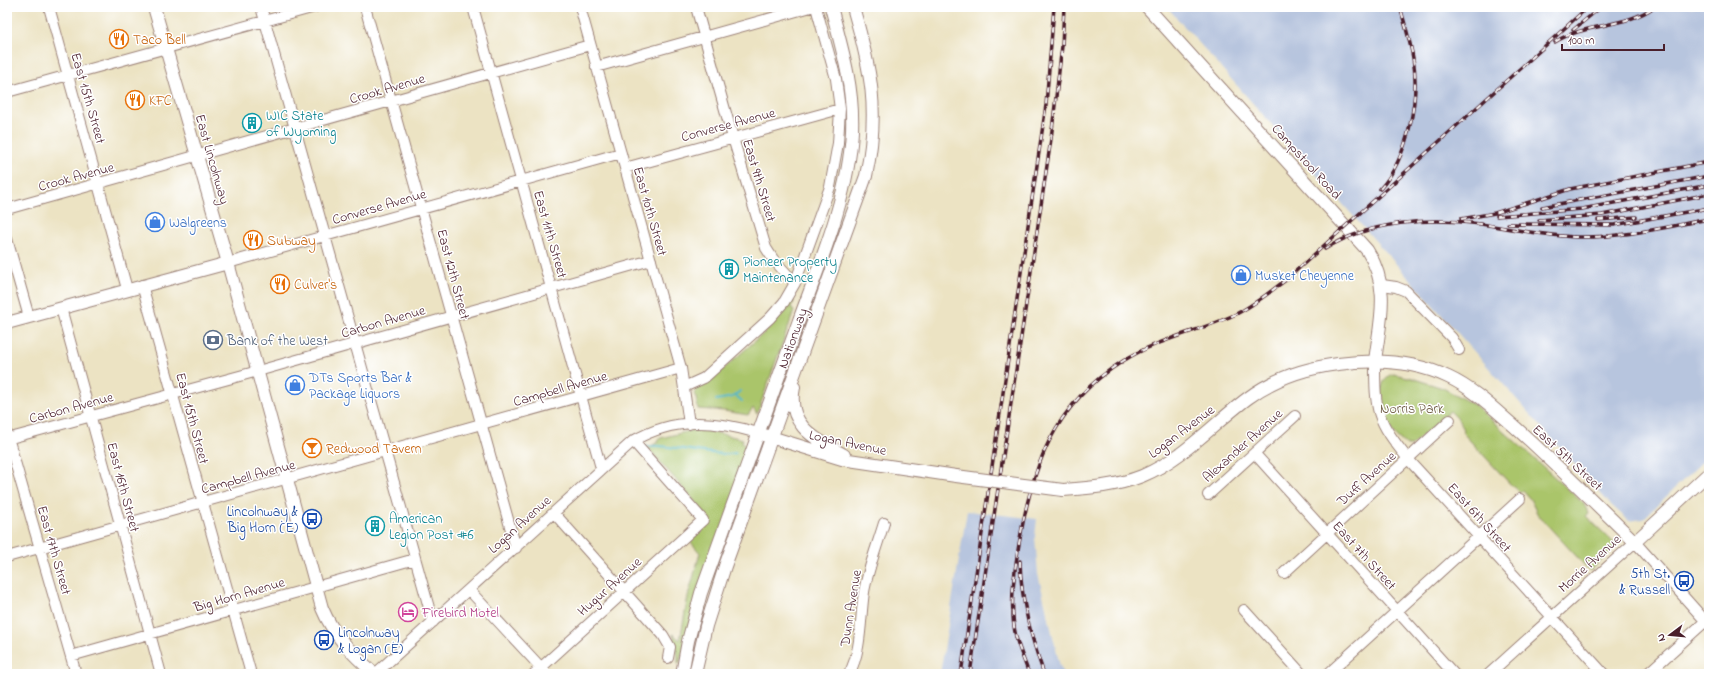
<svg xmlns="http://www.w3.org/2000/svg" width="1716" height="681" viewBox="0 0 1716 681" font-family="'Indie Flower',sans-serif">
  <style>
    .industrial { fill: #b7c5de }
    .green { fill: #aac56b; stroke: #7a724b }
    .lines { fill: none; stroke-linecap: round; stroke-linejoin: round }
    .stream { stroke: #4eb7cb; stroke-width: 2 }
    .minor-casing { stroke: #9b8177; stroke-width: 12 }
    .major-casing { stroke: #9b8177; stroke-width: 14 }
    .minor { stroke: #fff; stroke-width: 10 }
    .major { stroke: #fff; stroke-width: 12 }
    .rail-casing { stroke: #4a1f2b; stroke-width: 3.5 }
    .rail { stroke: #fff; stroke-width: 2; stroke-dasharray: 6; stroke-linecap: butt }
    .major-bridge-casing { stroke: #9b8177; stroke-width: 14; stroke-linecap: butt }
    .major-bridge { stroke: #fff; stroke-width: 12 }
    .labels { text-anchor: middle; stroke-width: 3; stroke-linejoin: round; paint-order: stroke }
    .food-label { font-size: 14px; fill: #c56008; stroke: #fff; text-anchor: start }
    .street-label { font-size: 14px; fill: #4a1f2b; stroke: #fff }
    .culture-label { font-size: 14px; fill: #0d838f; stroke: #fff; text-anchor: start }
    .shop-label { font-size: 14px; fill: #366cbe; stroke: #fff; text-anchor: start }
    .service-label { font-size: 14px; fill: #4e5e75; stroke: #fff; text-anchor: start }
    .park-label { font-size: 14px; fill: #6c5941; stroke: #fff }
    .transit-label { font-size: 14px; fill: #164399; stroke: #fff; text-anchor: end }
    .hotel-label { font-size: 14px; fill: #b23c85; stroke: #fff; text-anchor: start }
  </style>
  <rect width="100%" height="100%" fill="#fff"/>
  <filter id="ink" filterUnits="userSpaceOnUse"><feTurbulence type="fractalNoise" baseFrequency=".025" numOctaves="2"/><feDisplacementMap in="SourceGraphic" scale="8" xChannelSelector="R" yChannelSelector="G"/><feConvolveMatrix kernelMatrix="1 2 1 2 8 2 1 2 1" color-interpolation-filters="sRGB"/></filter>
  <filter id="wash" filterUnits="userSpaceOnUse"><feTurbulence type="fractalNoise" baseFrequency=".012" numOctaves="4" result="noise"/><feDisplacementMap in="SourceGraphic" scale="16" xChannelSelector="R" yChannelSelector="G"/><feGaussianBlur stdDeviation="0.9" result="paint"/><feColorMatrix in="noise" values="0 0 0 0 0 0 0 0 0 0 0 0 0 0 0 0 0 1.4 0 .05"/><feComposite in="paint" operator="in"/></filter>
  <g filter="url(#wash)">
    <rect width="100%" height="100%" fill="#ece3c3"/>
    <path class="industrial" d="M1167,7H1709V455L1643,519L1629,521L1610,504Z
      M967,511L1037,519L1035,537L1038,574L1059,662L1063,674H940Z"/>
    <path class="green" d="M790,298L794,301L791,308L794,311L757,414L753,408L748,415L724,411L698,409L695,393L698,387L710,381L765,332L776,320Z
      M1393,374L1408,377L1443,388L1476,406L1583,503L1589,513L1586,516L1615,544L1614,549L1590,571L1538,515L1530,499L1522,490L1520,492L1512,486L1462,432L1464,430L1460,421L1450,411L1411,446H1407C1403,442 1399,439 1395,435C1383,424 1372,379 1393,374Z
      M693,430H704L743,439L742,443L749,449L679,664H678V656L673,634L680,640L688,596L700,553L690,541C699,533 711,524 703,511L648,448L658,442L657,440L661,438Z"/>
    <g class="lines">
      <path class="stream" d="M735,395L742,401
        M716,400L733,397L740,391
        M643,448C658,440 712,458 736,453"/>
    </g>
  </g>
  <g filter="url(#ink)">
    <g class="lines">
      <g class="minor-casing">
        <path id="minor" d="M49,7L127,289
          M261,7L433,622
          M365,7L516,548
          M473,7L601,468
          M580,7L681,368L689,424
          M696,7L733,138L766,248L773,259L795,283
          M596,67L811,7
          M7,92L315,7
          M625,168L840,109
          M7,209L590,45
          M7,239L29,317
          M228,263L621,153
          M142,285L251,674
          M1382,285L1396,287L1406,291L1452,338L1459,350
          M61,308L161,674
          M1375,361C1375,412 1376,419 1408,459L1604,674
          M684,387L704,378L770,318L784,302L795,283L830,187L838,143L840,109L836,79L816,7
          M7,434L76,674
          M7,439L258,371L651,260
          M1255,454L1454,674
          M1208,495L1295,416
          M554,513L663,635L670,647L668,658
          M7,557L681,368
          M1284,573L1450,420
          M469,590L547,674
          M1244,610L1302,674
          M71,656L415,559
          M375,674L633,441C674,417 714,420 758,433
          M534,674L703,520L633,441
          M849,674C862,650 860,619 864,592C868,569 877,546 884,523
          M1328,674L1520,499
          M1489,674L1635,542L1709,625
          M1647,674L1709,618"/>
      </g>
      <g class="major-casing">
        <path id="major" d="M154,7L228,263L322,608C333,635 353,655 375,674
          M1147,7L1367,250C1391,288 1380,320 1375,361
          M7,323L228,263
          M794,387C786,426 816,439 844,455
          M764,435L842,459L956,476
          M1063,490C1090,488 1117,486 1142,476C1183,459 1214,423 1248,398C1275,378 1305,368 1338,364C1375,359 1414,361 1448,377C1474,389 1494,409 1515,427C1556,464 1595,503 1635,542L1709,473
          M682,674L688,641L701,593C733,503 766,413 798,323C820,263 849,195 852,131C854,88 842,48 831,7
          M695,674L706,626L725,566L866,176C880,110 871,70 853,7"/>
      </g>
      <use href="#minor" class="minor"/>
      <use href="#major" class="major"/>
      <g class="rail-casing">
        <path id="rail" d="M1573,30L1601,7
          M1555,42C1585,23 1625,28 1654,7
          M1380,189C1408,158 1420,98 1413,58C1410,41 1405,24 1400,7
          M1542,207L1709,176
          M1497,216L1582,209L1709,185
          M1461,219L1495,213L1570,189L1709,162
          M1539,220L1602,215L1709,194
          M1598,220L1636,217
          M1508,224L1614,225L1709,208
          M1325,249C1370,221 1429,217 1481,224C1513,229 1545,236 1577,237C1622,238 1665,227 1709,219
          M1020,561C1021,601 1031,637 1044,674
          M961,674L1046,105L1054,7
          M970,674L1051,139L1062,46L1064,7
          M1029,674C1025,662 1019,649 1016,637C1009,607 1014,574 1019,544C1032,467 1053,405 1123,361C1158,339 1197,332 1234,315C1253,306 1270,292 1287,279L1588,7"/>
      </g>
      <use href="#rail" class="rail"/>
      <g class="major-bridge-casing">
        <path id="major-bridge" d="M956,476L1063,490"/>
      </g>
      <use href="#major-bridge" class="major-bridge"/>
    </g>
  </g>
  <defs>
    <g id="restaurant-ring" transform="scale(1)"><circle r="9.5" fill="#fff" stroke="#e8710a" stroke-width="1.5"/><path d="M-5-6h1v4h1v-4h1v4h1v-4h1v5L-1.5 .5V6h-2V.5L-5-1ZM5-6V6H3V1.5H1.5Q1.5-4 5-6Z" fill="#e8710a"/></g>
    <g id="building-ring" transform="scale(1)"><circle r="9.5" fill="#fff" stroke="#0f9aa8" stroke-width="1.5"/><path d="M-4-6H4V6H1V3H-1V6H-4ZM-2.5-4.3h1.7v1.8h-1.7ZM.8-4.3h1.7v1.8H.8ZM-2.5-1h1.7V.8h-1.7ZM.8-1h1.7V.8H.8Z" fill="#0f9aa8"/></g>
    <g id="shop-ring" transform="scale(1)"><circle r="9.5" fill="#fff" stroke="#3f7fe0" stroke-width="1.5"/><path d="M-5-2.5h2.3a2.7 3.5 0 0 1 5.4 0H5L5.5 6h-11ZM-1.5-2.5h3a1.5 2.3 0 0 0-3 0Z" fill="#3f7fe0"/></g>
    <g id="bank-ring" transform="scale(1)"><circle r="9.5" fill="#fff" stroke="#5c6f8a" stroke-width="1.5"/><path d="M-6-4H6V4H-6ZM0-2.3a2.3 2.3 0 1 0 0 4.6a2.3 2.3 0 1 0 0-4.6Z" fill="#5c6f8a"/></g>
    <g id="bar-ring" transform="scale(1)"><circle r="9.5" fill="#fff" stroke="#e8710a" stroke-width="1.5"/><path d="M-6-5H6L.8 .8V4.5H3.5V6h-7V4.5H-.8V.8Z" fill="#e8710a"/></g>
    <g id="bus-ring" transform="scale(1)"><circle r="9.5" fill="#fff" stroke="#1a4fb4" stroke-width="1.5"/><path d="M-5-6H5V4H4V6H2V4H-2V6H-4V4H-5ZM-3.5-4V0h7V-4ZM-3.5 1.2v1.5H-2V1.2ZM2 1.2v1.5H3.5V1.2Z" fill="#1a4fb4"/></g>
    <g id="hotel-ring" transform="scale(1)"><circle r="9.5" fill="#fff" stroke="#d1479c" stroke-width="1.5"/><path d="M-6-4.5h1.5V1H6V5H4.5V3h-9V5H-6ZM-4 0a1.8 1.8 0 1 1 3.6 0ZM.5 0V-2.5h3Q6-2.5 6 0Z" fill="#d1479c"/></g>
  </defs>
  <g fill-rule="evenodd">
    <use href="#restaurant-ring" x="119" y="39"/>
    <use href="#restaurant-ring" x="135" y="100"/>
    <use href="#building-ring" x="252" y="123"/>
    <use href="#shop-ring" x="155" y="222"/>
    <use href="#restaurant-ring" x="253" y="240"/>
    <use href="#building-ring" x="729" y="269"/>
    <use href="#shop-ring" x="1241" y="275"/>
    <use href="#restaurant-ring" x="280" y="284"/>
    <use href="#bank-ring" x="213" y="340"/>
    <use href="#shop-ring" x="295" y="385"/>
    <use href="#bar-ring" x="312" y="448"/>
    <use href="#bus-ring" x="312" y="519"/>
    <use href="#building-ring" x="375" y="526"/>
    <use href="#bus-ring" x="1684" y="581"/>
    <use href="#hotel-ring" x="408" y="612"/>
    <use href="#bus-ring" x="324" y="640"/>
  </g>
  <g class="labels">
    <g class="food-label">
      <text x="133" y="44">Taco Bell</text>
      <text x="149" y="105">KFC</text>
      <text x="267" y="245">Subway</text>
      <text x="294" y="289">Culver's</text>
      <text x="326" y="453">Redwood Tavern</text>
    </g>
    <g class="street-label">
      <text transform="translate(387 88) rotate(-16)" y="5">Crook Avenue</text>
      <text transform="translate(89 98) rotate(74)" y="5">East 15th Street</text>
      <text transform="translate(728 124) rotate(-15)" y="5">Converse Avenue</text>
      <text transform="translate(213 159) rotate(74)" y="5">East Lincolnway</text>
      <text transform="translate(1307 161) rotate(48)" y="5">Campstool Road</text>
      <text transform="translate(76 176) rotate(-15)" y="5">Crook Avenue</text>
      <text transform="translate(760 180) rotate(73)" y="5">East 9th Street</text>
      <text transform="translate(379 206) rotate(-16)" y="5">Converse Avenue</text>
      <text transform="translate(651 211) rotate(74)" y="5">East 10th Street</text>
      <text transform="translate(551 234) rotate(74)" y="5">East 11th Street</text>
      <text transform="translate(454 274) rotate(75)" y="5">East 12th Street</text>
      <text transform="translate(383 321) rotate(-16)" y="5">Carbon Avenue</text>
      <text transform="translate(792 338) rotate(-70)" y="5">Nationway</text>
      <text transform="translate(560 388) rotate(-16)" y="5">Campbell Avenue</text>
      <text transform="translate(71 407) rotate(-15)" y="5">Carbon Avenue</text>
      <text transform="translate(193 418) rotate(75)" y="5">East 15th Street</text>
      <text transform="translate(1181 431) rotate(-37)" y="5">Logan Avenue</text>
      <text transform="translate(848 442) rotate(12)" y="5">Logan Avenue</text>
      <text transform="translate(1242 445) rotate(-42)" y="5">Alexander Avenue</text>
      <text transform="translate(1568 457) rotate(43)" y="5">East 5th Street</text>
      <text transform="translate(248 476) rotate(-15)" y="5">Campbell Avenue</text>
      <text transform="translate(1366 478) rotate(-42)" y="5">Duff Avenue</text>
      <text transform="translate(124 487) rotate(75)" y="5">East 16th Street</text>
      <text transform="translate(1480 517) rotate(48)" y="5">East 6th Street</text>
      <text transform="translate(519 524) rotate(-42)" y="5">Logan Avenue</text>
      <text transform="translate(55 550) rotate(74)" y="5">East 17th Street</text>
      <text transform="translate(1365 555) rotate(48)" y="5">East 7th Street</text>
      <text transform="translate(1589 563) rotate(-42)" y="5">Morrie Avenue</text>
      <text transform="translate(609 586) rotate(-42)" y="5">Hugur Avenue</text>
      <text transform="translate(239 594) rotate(-16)" y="5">Big Horn Avenue</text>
      <text transform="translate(850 608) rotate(-81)" y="5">Dunn Avenue</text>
    </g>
    <g class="culture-label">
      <text x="266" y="120">WIC State<tspan x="266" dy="16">of Wyoming</tspan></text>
      <text x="743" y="266">Pioneer Property<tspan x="743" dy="16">Maintenance</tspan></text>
      <text x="389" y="523">American<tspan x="389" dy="16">Legion Post #6</tspan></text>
    </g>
    <g class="shop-label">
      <text x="169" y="227">Walgreens</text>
      <text x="1255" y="280">Musket Cheyenne</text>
      <text x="309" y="382">DTs Sports Bar &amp;<tspan x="309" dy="16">Package Liquors</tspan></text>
    </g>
    <g class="service-label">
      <text x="227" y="345">Bank of the West</text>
    </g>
    <g class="park-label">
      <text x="1412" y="413">Norris Park</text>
    </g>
    <g class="transit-label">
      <text x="298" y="516">Lincolnway &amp;<tspan x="298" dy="16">Big Horn (E)</tspan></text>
      <text x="1670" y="578">5th St.<tspan x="1670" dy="16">&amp; Russell</tspan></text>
      <text x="338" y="637" text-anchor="start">Lincolnway<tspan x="338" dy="16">&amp; Logan (E)</tspan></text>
    </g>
    <g class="hotel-label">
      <text x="422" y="617">Firebird Motel</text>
    </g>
  </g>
  <rect width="1716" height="681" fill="none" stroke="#fff" stroke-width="24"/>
  <g transform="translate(1670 635) rotate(254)" stroke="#ffffff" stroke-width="3" paint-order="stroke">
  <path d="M0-3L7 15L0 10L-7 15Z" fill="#4a1f2b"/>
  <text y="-6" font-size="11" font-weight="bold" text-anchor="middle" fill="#4a1f2b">N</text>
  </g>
  <path d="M1562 44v6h102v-6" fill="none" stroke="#4a1f2b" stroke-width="2"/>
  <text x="1568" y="44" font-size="12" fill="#4a1f2b" stroke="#ffffff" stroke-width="3" paint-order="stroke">100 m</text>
</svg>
